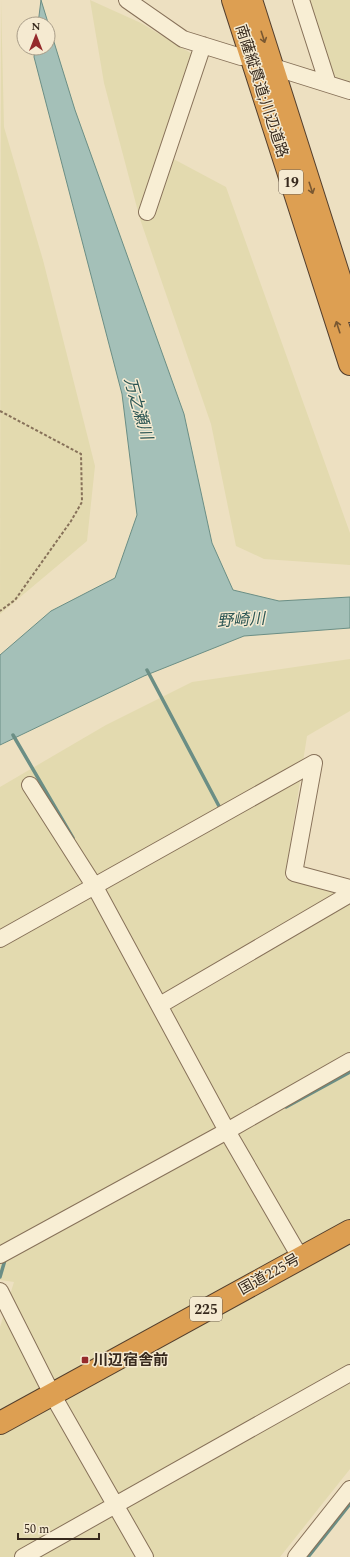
<svg xmlns="http://www.w3.org/2000/svg" width="350" height="1557" viewBox="0 0 350 1557" font-family="Spectral,'Noto Sans JP',serif">
  <style>
    .farmland { fill: #e3daaf }
    .water { fill: #a4c0b8; stroke: #6b8e85 }
    .lines { fill: none; stroke-linecap: round; stroke-linejoin: round }
    .stream { stroke: #6b8e85; stroke-width: 3.5 }
    .minor-casing { stroke: #877159; stroke-width: 18 }
    .highway-casing { stroke: #543f2d; stroke-width: 24 }
    .path { stroke: #877159; stroke-width: 2; stroke-dasharray: 3 2; stroke-linecap: butt }
    .minor { stroke: #f8eed4; stroke-width: 16 }
    .highway { stroke: #dd9f52; stroke-width: 22 }
    .oneway { stroke: #795832 }
    .poi-dot { fill: #952a2b; stroke: #f5ead1; stroke-width: 1.5 }
    .labels { text-anchor: middle; stroke-width: 3; stroke-linejoin: round; paint-order: stroke }
    .shield { fill: #f5ead1; stroke: #706353; stroke-width: 1 }
    .shield-label { font-size: 14px; font-weight: bold; fill: #37291d }
    .street-label { font-size: 15px; fill: #37291d; stroke: #f5ead1 }
    .poi-label { font-size: 15px; font-weight: bold; fill: #37291d; stroke: #f5ead1; text-anchor: start }
    .water-label { font-size: 16px; font-style: italic; fill: #2c5654; stroke: #f5ead1 }
  </style>
  <rect width="100%" height="100%" fill="#ede0c1"/>
  <path class="farmland" d="M1,0L4,127L43,260L95,466L87,541L0,614Z
    M90,0L141,23L194,55L166,155L226,187L350,533V565L264,559L236,546L211,424L140,219L104,83Z
    M304,0H350V88L328,73Z
    M350,659V711L307,736L285,878L350,893V1469L280,1557H0V1327L14,1282L0,1280V787L106,725L192,682Z"/>
  <path class="water" d="M41,0L75,110L184,414L212,543L233,590L279,601L350,597V628L244,636L144,676L0,745V655L51,611L115,578L137,515L122,394L34,57L35,48H48V24H38Z"/>
  <g class="lines">
    <path class="stream" d="M147,670L220,808L218,809
      M13,735L73,838
      M286,1107L350,1072
      M0,1277L5,1260
      M308,1557L350,1504"/>
    <g class="minor-casing">
      <path id="minor" d="M127,0L183,39L241,57
        M301,0L328,84
        M280,69L350,91
        M147,212L203,45
        M30,785L95,887L227,1131L300,1257
        M0,939L314,763L294,873L350,888
        M160,1005L350,894
        M0,1255L227,1131L350,1061
        M0,1291L52,1394L145,1557
        M23,1557L350,1373
        M296,1557L350,1489"/>
    </g>
    <g class="highway-casing">
      <path id="highway" d="M233,0L350,364
        M251,0L350,311
        M0,1423L350,1231"/>
    </g>
    <path class="path" d="M0,411L81,454L82,502L71,521L15,600L0,611"/>
    <use href="#minor" class="minor"/>
    <use href="#highway" class="highway"/>
  </g>
  <defs><path id="oneway-shaft" d="M-6 0H5M1.5-3L5.5 0L1.5 3" fill="none" stroke-width="1.6" stroke-linecap="round" stroke-linejoin="round"/></defs>
  <g class="oneway">
    <use href="#oneway-shaft" transform="translate(263 37) rotate(72)"/>
    <use href="#oneway-shaft" transform="translate(311 188) rotate(72)"/>
    <use href="#oneway-shaft" transform="translate(338 327) rotate(-108)"/>
  </g>
  <rect class="poi-dot" x="81" y="1356" width="8" height="8" rx="2"/>
  <g class="labels">
    <g class="shield">
      <rect x="279" y="170" width="24" height="24" rx="3"/>
      <rect x="190" y="1297" width="32" height="24" rx="3"/>
    </g>
    <g class="shield-label">
      <text x="291" y="187">19</text>
      <text x="206" y="1314">225</text>
    </g>
    <g class="street-label">
      <text transform="translate(262 91) rotate(72)" y="5">南薩縦貫道;川辺道路</text>
      <text transform="translate(269 1274) rotate(-29)" y="5">国道225号</text>
    </g>
    <g class="poi-label">
      <text x="93" y="1365">川辺宿舎前</text>
    </g>
    <g class="water-label">
      <text transform="translate(139 408) rotate(74)" y="6">万之瀬川</text>
      <text transform="translate(241 619) rotate(-3)" y="6">野崎川</text>
    </g>
  </g>
  <g transform="translate(36 36)"><circle r="19" fill="#f5ead1" stroke="#a99d89"/>
  <path d="M0-3L7 15L0 10L-7 15Z" fill="#952a2b"/>
  <text y="-6" font-size="11" font-weight="bold" text-anchor="middle" fill="#37291d">N</text>
  </g>
  <path d="M18 1533v6h81v-6" fill="none" stroke="#37291d" stroke-width="2"/>
  <text x="24" y="1533" font-size="12" fill="#37291d" stroke="#f5ead1" stroke-width="3" paint-order="stroke">50 m</text>
</svg>
